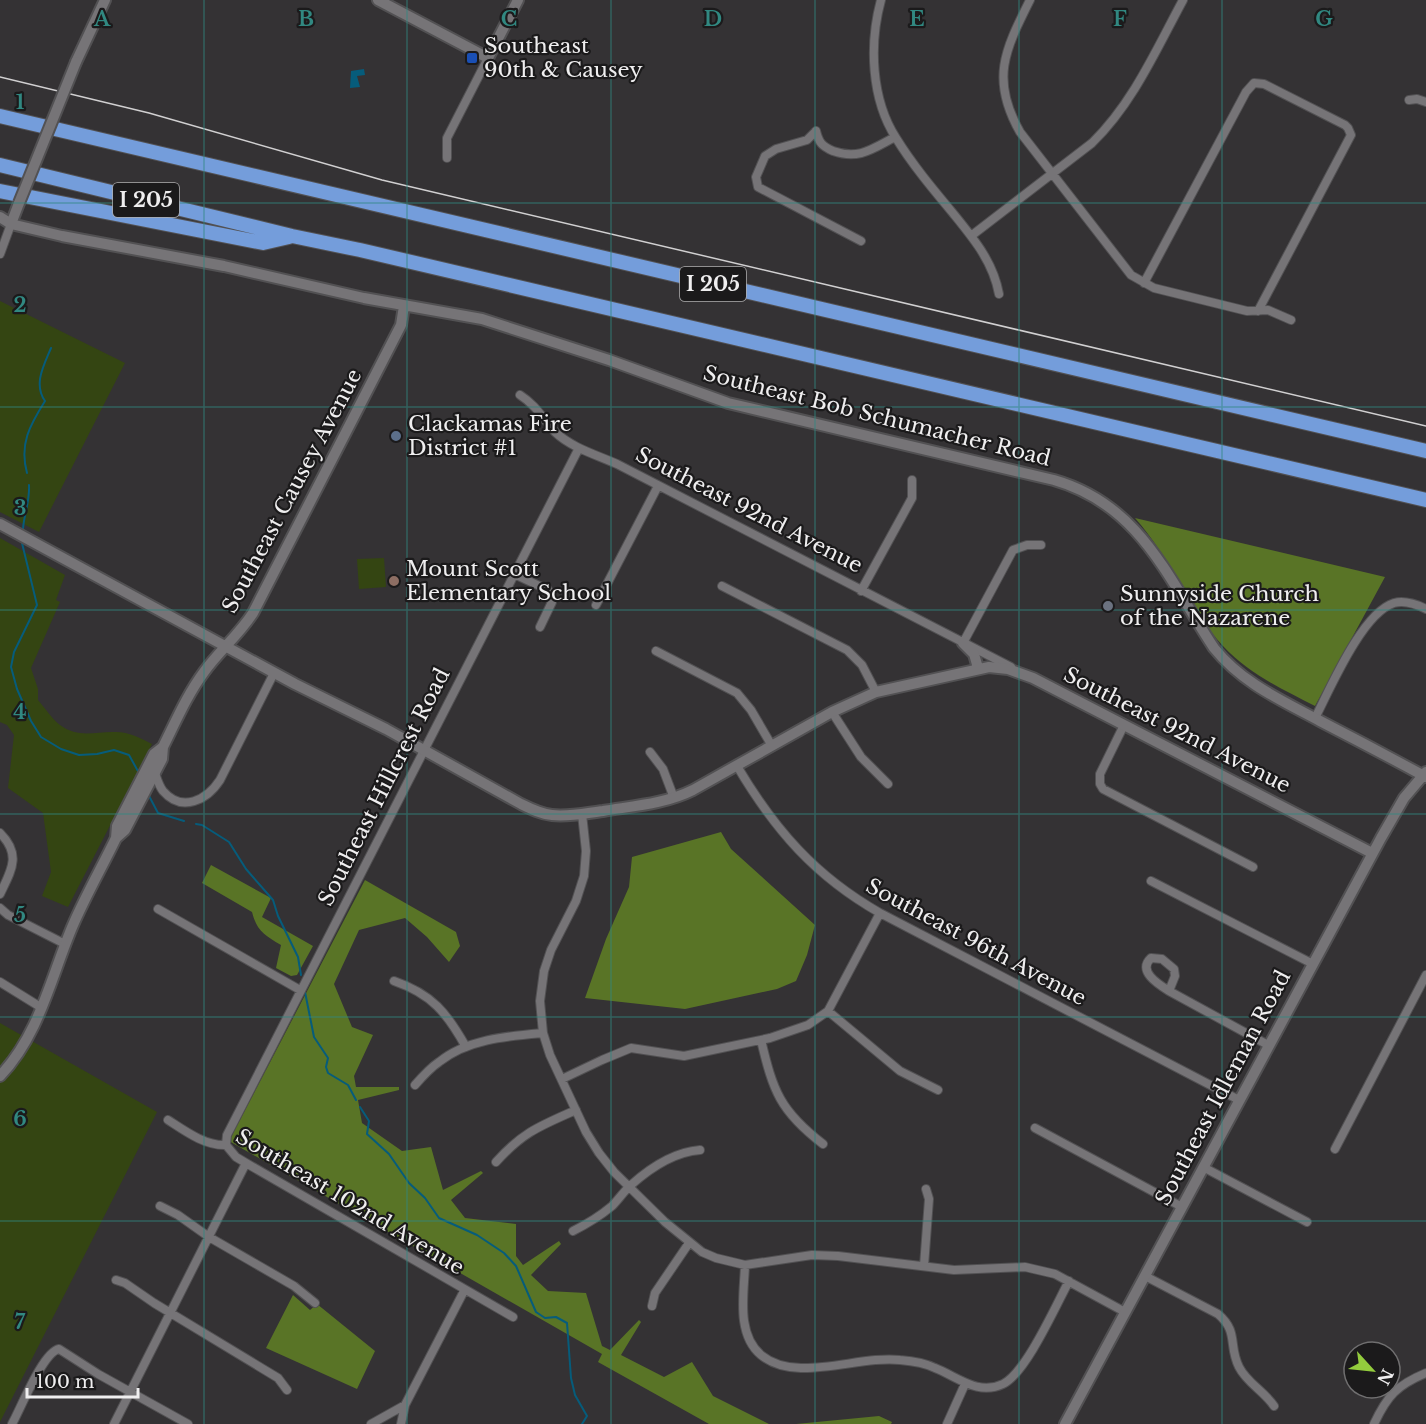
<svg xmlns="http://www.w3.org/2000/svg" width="1426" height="1424" viewBox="0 0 1426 1424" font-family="'Libre Baskerville',serif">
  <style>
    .green { fill: #344512 }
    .forest { fill: #597426 }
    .water { fill: #065c7b }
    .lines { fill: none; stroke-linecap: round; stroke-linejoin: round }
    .stream { stroke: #065c7b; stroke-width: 2 }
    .street-casing { stroke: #525153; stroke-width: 10 }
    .secondary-casing { stroke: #525153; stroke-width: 14 }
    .highway-casing { stroke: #525153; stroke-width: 16 }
    .street { stroke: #767477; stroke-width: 8 }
    .secondary { stroke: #767477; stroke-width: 10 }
    .highway { stroke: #749ddb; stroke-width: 14 }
    .tram { stroke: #d1d0d1; stroke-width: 1.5 }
    .secondary-bridge-casing { stroke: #525153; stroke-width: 14; stroke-linecap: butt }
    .secondary-bridge { stroke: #767477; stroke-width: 10 }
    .grid { fill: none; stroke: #318881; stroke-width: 1.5; stroke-opacity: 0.55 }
    .transit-dot { fill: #1a4fb4; stroke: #1b1a1b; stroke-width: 2 }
    .service-dot { fill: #5c6f8a; stroke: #1b1a1b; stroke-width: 2 }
    .education-dot { fill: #8d6e63; stroke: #1b1a1b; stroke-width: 2 }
    .worship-dot { fill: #6b7280; stroke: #1b1a1b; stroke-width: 2 }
    .labels { text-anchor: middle; stroke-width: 4.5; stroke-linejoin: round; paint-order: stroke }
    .shield { fill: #1b1a1b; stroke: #afaeaf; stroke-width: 1.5 }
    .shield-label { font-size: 20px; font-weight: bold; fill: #efeeef }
    .poi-label { font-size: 21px; fill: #efeeef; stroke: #1b1a1b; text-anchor: start }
    .street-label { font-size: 21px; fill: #efeeef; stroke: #1b1a1b }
    .grid-label { font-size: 20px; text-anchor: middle; font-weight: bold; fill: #318881; stroke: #1b1a1b; stroke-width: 4.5; stroke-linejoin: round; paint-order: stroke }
  </style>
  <rect width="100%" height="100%" fill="#343234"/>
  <path class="green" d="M0,301L125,363L39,532L0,512Z
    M0,538L65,575L56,600L60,602L31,668L38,689V700C45,708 52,719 60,725C79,739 96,731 116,732C129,732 140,738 152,744L68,907L42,896L51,872L43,813L8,788L14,735L7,725L0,722Z
    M384,558L386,587L359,589L357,559Z
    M0,1023L157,1112L0,1422Z"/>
  <path class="forest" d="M1135,518L1385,577L1315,706C1282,689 1249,674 1223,646C1188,608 1170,557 1135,518Z
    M721,832L731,849L815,925L807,955L796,981L777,989L685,1009L585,998L606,939L629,887L632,857Z
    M211,865L271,898L262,917L313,946L297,975L291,976L276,968L281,945C264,935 257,931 252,912L202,883Z
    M365,880L456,932L460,946L449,962L427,937L405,918L359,930L334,984L352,1027L373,1035L354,1076L356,1087H399V1090L358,1100L362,1123L402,1151L431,1147L443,1190L481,1171L483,1173L451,1200L465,1218L516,1224V1256L523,1265L559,1241L561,1244L531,1275L548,1291L586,1293L602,1346L610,1350L639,1320L641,1322L621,1355L664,1377L692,1362L713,1396L769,1424H709L598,1362L602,1354L229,1141Z
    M293,1295L310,1310L317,1304L375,1351L357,1389L266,1348Z
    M879,1416L892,1422L891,1424H796Z"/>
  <path class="water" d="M364,69L365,75L357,76L360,87L350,88L351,71Z"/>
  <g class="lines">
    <path class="stream" d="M27,473C19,444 30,425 45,401C33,384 44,365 51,348
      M23,529C24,514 30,501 29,485
      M22,543L37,605L14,652L11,667L17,689L31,721L41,737L61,749L79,755L97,754L114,750L129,755L139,773
      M148,794L158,813L184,821
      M196,824L202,825L229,842L246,869L273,900L278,916L298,957L301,975
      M305,992L314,1037L328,1058L326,1067L328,1073L348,1085L356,1100
      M360,1107L369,1121L367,1134L389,1154L409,1183L425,1198L439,1218L477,1235L504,1253L516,1266L536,1312L545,1318L556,1317L567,1323L571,1378L575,1395L587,1416L582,1424"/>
    <g class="street-casing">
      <path id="street" d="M881,0C869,44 871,99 896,138C912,164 932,188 952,212C973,238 993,261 999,294
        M1030,0C1005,50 990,79 1020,132L1131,275L1154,288L1247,311L1268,310L1291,320
        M1409,100L1417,99L1426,102
        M816,131L807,140L776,149L765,156L756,177L758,187L861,241
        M816,131C819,143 822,146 833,151C859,160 872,149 895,137
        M447,158V138L488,58
        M971,236L1092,143C1133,103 1156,50 1183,0
        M0,254L11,224
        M1144,283L1246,92L1254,83L1264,84L1345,125L1348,128L1351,135L1258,311
        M520,395C537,406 542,418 555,432C572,448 597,455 617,464L1011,667
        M514,574L548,590L552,595V602L540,627
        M722,586L847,650L862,665L876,692
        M861,591L912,498V480
        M596,605L658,486
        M963,643L1013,550L1027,545H1041
        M656,651L737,693L751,710L772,746
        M832,712L861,757L888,784
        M1315,718C1330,689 1362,613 1394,603C1405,600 1416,604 1426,609
        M1124,725L1100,774V784L1103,789L1253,867
        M650,752L663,769L674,798
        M737,766C775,830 815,876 880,913L1239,1100
        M155,773C157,779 159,786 163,791C182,813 207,800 220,780L274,673
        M582,814L586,851L584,876L576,901L551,950L544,971L540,1001L543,1033L550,1055L586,1132L599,1153L614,1172L665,1222L702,1252L716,1258L745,1265L812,1255L838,1256L954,1270L1025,1267L1055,1274L1125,1312
        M0,833C22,855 11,871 0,894
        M1151,881L1313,964
        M0,908L8,915L65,944
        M158,909L300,990
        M394,981C432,994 447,1013 466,1047
        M0,982L42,1008
        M1169,991L1175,976L1174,969L1162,959L1151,958C1137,971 1158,984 1169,991L1268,1045
        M828,1011L900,1071L938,1090
        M761,1040C773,1091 780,1111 823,1144
        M562,1079L602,1060L631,1048L684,1056L770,1038L808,1025L828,1011L880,913
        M415,1085C422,1077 430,1068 439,1062C467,1039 508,1036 543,1033
        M168,1120C185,1131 205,1146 226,1145L236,1157L246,1163L513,1317
        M1035,1128L1182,1207
        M226,1145L227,1135L579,448
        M1335,1149L1426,975
        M496,1162C523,1132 540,1126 576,1110
        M1203,1167L1307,1222
        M160,1206L178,1215L209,1237L294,1286L315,1303
        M573,1231C587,1224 600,1216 612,1206C619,1199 624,1191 631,1185C650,1168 674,1152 700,1150
        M745,1265C744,1294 736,1334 761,1355C796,1384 858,1355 900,1360C912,1361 925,1363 935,1368C958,1377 978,1396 1003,1384C1026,1373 1056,1305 1069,1281
        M924,1266L929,1199L926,1189
        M1145,1276L1218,1314C1239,1332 1228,1345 1239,1367C1247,1383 1264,1391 1274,1406
        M116,1280L125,1283L154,1303L278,1378L287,1390
        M652,1306L655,1293L689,1243
        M12,1424C21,1408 43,1352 59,1349L98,1374L188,1424
        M114,1424L246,1163
        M371,1424L405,1405
        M401,1424L405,1405L464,1291
        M947,1424L965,1384
        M1374,1424C1387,1396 1397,1385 1426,1373"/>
    </g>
    <g class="secondary-casing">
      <path id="secondary" d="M378,0L488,58L518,0
        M76,62L105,0
        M0,217L11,224L62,236L224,266L364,298L482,319L609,360L728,403L1054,480C1141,505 1168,579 1214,648C1242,683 1281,700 1320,721C1355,739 1391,758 1426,777
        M11,224L19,203
        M0,524L295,684L386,729L521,804C531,809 541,814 552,815C569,817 586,813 603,811C633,806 665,804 693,790L832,712L876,692L989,667L1008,669L1033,678L1372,853
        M963,643L974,654L978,668
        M116,838L125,830L162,759L163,747C176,721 187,695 204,672C219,651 238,636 253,613L401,325L404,306
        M0,1076C40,1034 51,976 73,925C86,895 102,867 116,838L117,826L154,754L163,747
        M1065,1424L1381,838L1404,798L1426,772"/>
    </g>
    <g class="highway-casing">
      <path id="highway" d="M0,116L1426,451
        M0,165L292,236L360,250L1426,500
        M0,191L263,243L289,237"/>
    </g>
    <use href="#street" class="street"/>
    <use href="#secondary" class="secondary"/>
    <use href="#highway" class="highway"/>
    <path class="tram" d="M0,77L149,113L382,180L1426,426"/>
    <g class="secondary-bridge-casing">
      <path id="secondary-bridge" d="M19,203L76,62"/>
    </g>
    <use href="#secondary-bridge" class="secondary-bridge"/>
  </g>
  <path class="grid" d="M204,0V1424M407,0V1424M611,0V1424M815,0V1424M1019,0V1424M1222,0V1424M0,203H1426M0,407H1426M0,610H1426M0,814H1426M0,1017H1426M0,1221H1426"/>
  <rect class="transit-dot" x="466" y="52" width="12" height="12" rx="3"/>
  <circle class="service-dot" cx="396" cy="436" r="6"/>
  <circle class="education-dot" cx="394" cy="581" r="6"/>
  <circle class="worship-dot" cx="1108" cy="606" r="6"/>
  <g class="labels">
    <g class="shield">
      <rect x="113" y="183" width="66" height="34" rx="4.5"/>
      <rect x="680" y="267" width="66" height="34" rx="4.5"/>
    </g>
    <g class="shield-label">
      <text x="146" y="207">I 205</text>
      <text x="713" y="291">I 205</text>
    </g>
    <g class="poi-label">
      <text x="484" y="53">Southeast<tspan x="484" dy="24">90th &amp; Causey</tspan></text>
      <text x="408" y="431">Clackamas Fire<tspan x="408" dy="24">District #1</tspan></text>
      <text x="406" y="576">Mount Scott<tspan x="406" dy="24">Elementary School</tspan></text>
      <text x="1120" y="601">Sunnyside Church<tspan x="1120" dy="24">of the Nazarene</tspan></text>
    </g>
    <g class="street-label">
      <text transform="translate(877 416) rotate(14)" y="7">Southeast Bob Schumacher Road</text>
      <text transform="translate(292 491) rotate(-62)" y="7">Southeast Causey Avenue</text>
      <text transform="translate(749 510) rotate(27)" y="7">Southeast 92nd Avenue</text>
      <text transform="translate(1177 730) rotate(27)" y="7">Southeast 92nd Avenue</text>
      <text transform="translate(384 787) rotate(-63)" y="7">Southeast Hillcrest Road</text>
      <text transform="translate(976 942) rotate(28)" y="7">Southeast 96th Avenue</text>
      <text transform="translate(1223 1088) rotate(-62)" y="7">Southeast Idleman Road</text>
      <text transform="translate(350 1202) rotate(31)" y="7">Southeast 102nd Avenue</text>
    </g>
  </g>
  <g class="grid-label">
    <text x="102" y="26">A</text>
    <text x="306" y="26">B</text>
    <text x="509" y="26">C</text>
    <text x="713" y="26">D</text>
    <text x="917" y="26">E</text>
    <text x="1120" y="26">F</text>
    <text x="1324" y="26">G</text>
    <text x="20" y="109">1</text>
    <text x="20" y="312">2</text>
    <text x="20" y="515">3</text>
    <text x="20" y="719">4</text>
    <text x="20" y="922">5</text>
    <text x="20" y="1126">6</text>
    <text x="20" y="1329">7</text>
  </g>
  <g transform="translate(1372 1370) rotate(117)"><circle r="28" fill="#1b1a1b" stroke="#706f70" stroke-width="1.5"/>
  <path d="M0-4.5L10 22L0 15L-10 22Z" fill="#93cc3d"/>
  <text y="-9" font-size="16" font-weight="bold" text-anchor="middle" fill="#efeeef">N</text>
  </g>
  <path d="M27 1388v9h111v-9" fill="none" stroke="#efeeef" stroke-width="3"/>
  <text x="36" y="1388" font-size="18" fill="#efeeef" stroke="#1b1a1b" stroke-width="4.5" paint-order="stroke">100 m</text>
</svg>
